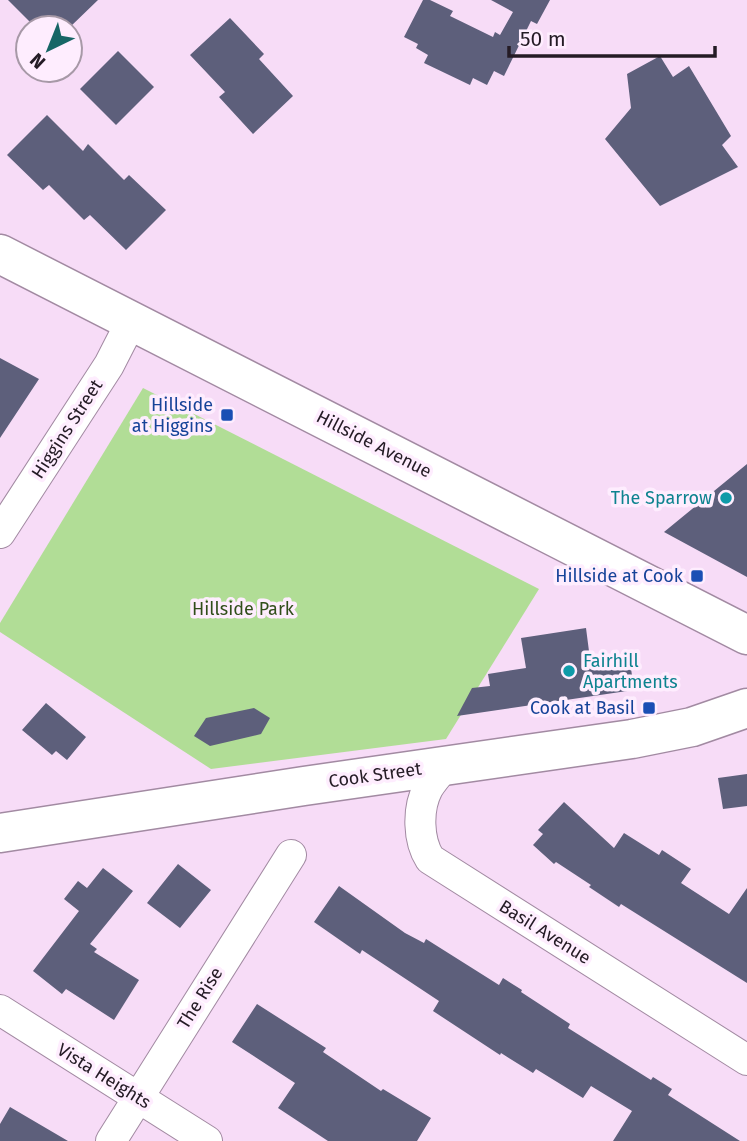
<svg xmlns="http://www.w3.org/2000/svg" width="747" height="1141" viewBox="0 0 747 1141" font-family="'Fira Sans',sans-serif">
  <style>
    .green { fill: #b1dd96 }
    .building { fill: #5d5f7b }
    .lines { fill: none; stroke-linecap: round; stroke-linejoin: round }
    .street-casing { stroke: #a28aa2; stroke-width: 32 }
    .secondary-casing { stroke: #a28aa2; stroke-width: 41 }
    .street { stroke: #fff; stroke-width: 30 }
    .secondary { stroke: #fff; stroke-width: 38 }
    .transit-dot { fill: #1a4fb4; stroke: #feedfe; stroke-width: 2.5 }
    .culture-dot { fill: #0f9aa8; stroke: #feedfe; stroke-width: 2.5 }
    .labels { text-anchor: middle; stroke-width: 7; stroke-linejoin: round; paint-order: stroke }
    .transit-label { font-size: 18px; fill: #164399; stroke: #feedfe; text-anchor: end }
    .street-label { font-size: 18px; fill: #241b25; stroke: #feedfe }
    .culture-label { font-size: 18px; fill: #0d838f; stroke: #feedfe; text-anchor: end }
    .park-label { font-size: 18px; fill: #304e1a; stroke: #feedfe }
  </style>
  <rect width="100%" height="100%" fill="#f7dcf7"/>
  <path class="green" d="M143,388L539,589L446,739L211,769L0,632V623Z"/>
  <path class="building" d="M8,0H98L69,28H36Z
    M423,0H430L453,11L450,16L493,37L495,32L500,35L513,12L491,0H550L537,24L531,21L504,76L494,71L487,85L473,78L470,85L424,63L428,55L416,48L418,44L404,37Z
    M230,18L264,54L259,59L293,96L253,134L219,97L225,92L190,55Z
    M118,51L154,87L116,125L80,89Z
    M660,56L673,77L689,66L731,136L722,145L738,167L660,206L605,139L631,108L627,74Z
    M47,115L83,151L88,144L124,180L129,175L166,210L126,250L90,215L84,220L49,185L43,190L7,155Z
    M0,358L39,379L0,438Z
    M747,464V577L664,532Z
    M586,628L590,659L629,654L634,690L457,716L472,688L490,686L488,674L526,668L521,638Z
    M46,703L86,737L67,760L56,751L52,755L22,730Z
    M254,708L270,718L261,734L210,746L194,736L206,718Z
    M747,774V806L723,809L718,778Z
    M564,802L614,848L624,833L659,855L662,850L691,869L681,883L729,914L747,888V983L621,904L619,907L589,887L591,885L556,862L554,864L533,845L543,834L538,830Z
    M178,864L211,890L180,928L147,903Z
    M103,868L133,891L90,944L97,949L94,952L139,980L114,1020L66,989L62,994L33,971L79,911L64,899L78,881L87,888Z
    M339,886L405,933L424,943L426,939L499,985L503,978L522,990L521,992L570,1024L568,1028L651,1080L653,1077L672,1089L668,1095L740,1141H613L632,1111L591,1086L583,1098L536,1069L533,1073L501,1053L500,1055L433,1011L439,1001L362,950L360,954L314,922Z
    M257,1004L326,1048L323,1052L381,1091L383,1089L431,1118L417,1141H328L278,1108L295,1083L232,1042Z
    M10,1107L68,1141H0V1124Z"/>
  <g class="lines">
    <g class="street-casing">
      <path id="street" d="M0,533L109,365L131,322
        M446,765C440,772 433,780 428,788C417,809 418,840 430,859L747,1060
        M0,1010L207,1141
        M111,1141L291,855"/>
    </g>
    <g class="secondary-casing">
      <path id="secondary" d="M0,254L747,635
        M0,833L304,786L632,739L692,727L747,708"/>
    </g>
    <use href="#street" class="street"/>
    <use href="#secondary" class="secondary"/>
  </g>
  <g class="transit-dot">
    <rect x="220" y="408" width="14" height="14" rx="3.5"/>
    <rect x="690" y="569" width="14" height="14" rx="3.5"/>
    <rect x="642" y="701" width="14" height="14" rx="3.5"/>
  </g>
  <g class="culture-dot">
    <circle cx="726" cy="498" r="7"/>
    <circle cx="569" cy="671" r="7"/>
  </g>
  <g class="labels">
    <g class="transit-label">
      <text x="213" y="411">Hillside<tspan x="213" dy="21">at Higgins</tspan></text>
      <text x="683" y="582">Hillside at Cook</text>
      <text x="635" y="714">Cook at Basil</text>
    </g>
    <g class="street-label">
      <text transform="translate(67 429) rotate(-57)" y="6">Higgins Street</text>
      <text transform="translate(374 444) rotate(27)" y="6">Hillside Avenue</text>
      <text transform="translate(375 775) rotate(-8)" y="6">Cook Street</text>
      <text transform="translate(545 932) rotate(32)" y="6">Basil Avenue</text>
      <text transform="translate(200 998) rotate(-58)" y="6">The Rise</text>
      <text transform="translate(104 1076) rotate(32)" y="6">Vista Heights</text>
    </g>
    <g class="culture-label">
      <text x="712" y="504">The Sparrow</text>
      <text x="583" y="667" text-anchor="start">Fairhill<tspan x="583" dy="21">Apartments</tspan></text>
    </g>
    <g class="park-label">
      <text x="243" y="615">Hillside Park</text>
    </g>
  </g>
  <g transform="translate(49 49) rotate(223)"><circle r="33" fill="#feedfe" stroke="#a799a7" stroke-width="2"/>
  <path d="M0-5L12 26L0 18L-12 26Z" fill="#176666"/>
  <text y="-10" font-size="19" font-weight="bold" text-anchor="middle" fill="#241b25">N</text>
  </g>
  <path d="M509 46v10h206v-10" fill="none" stroke="#241b25" stroke-width="3.5"/>
  <text x="520" y="46" font-size="21" fill="#241b25" stroke="#feedfe" stroke-width="5" paint-order="stroke">50 m</text>
</svg>
